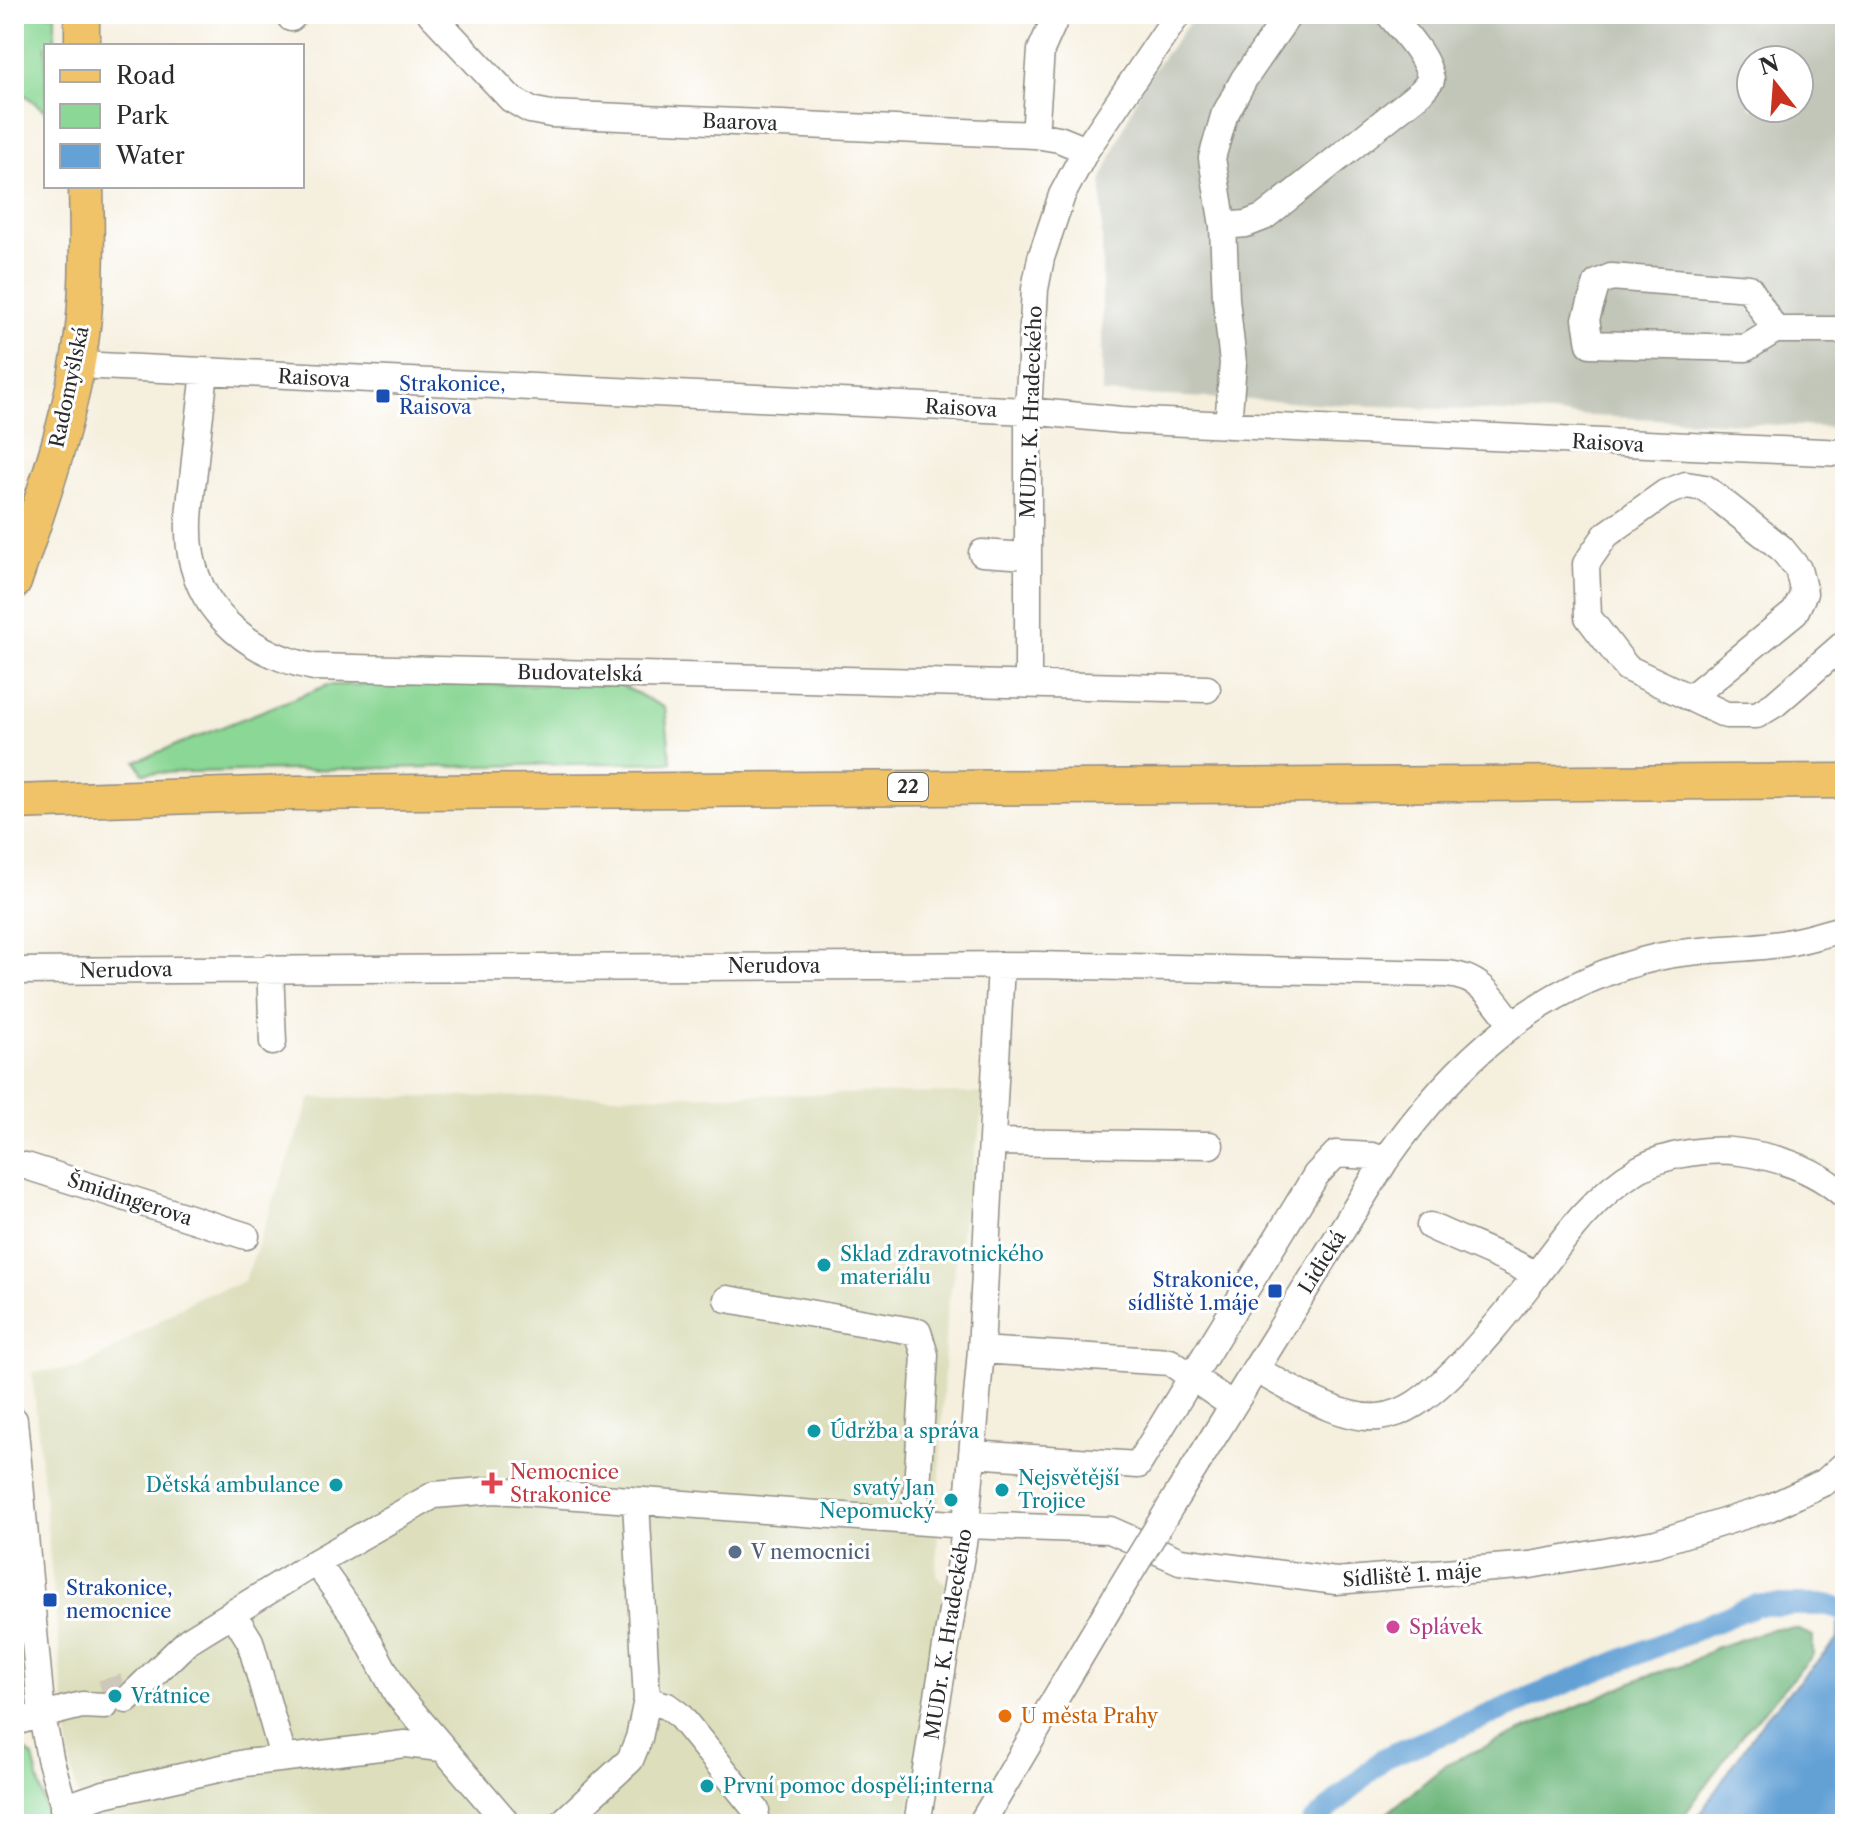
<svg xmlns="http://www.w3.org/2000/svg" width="1859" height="1838" viewBox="0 0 1859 1838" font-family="'Libre Caslon Text',serif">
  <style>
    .built { fill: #dcdebc }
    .industrial { fill: #c2c6b9; fill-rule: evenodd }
    .green { fill: #8bd795; stroke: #5b8160; stroke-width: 2 }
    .forest { fill: #70b87e; stroke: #4e7254; stroke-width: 2 }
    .water { fill: #64a1d5; stroke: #486680; stroke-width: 2 }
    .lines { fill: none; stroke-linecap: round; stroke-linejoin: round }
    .canal { stroke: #64a1d5; stroke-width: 22 }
    .minor-tunnel { stroke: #cdc8ba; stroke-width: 26; stroke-dasharray: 26 13; stroke-linecap: butt }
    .minor-casing { stroke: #908d84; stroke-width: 29 }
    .major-casing { stroke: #908d84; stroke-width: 37 }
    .minor { stroke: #fff; stroke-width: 26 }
    .major { stroke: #f0c369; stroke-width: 34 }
    .minor-bridge-casing { stroke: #908d84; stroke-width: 29; stroke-linecap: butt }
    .minor-bridge { stroke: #fff; stroke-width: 26 }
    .transit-dot { fill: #1a4fb4; stroke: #fff; stroke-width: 3 }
    .culture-dot { fill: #0f9aa8; stroke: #fff; stroke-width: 3 }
    .health-dot { fill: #e0444e; stroke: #fff; stroke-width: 3 }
    .service-dot { fill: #5c6f8a; stroke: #fff; stroke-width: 3 }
    .hotel-dot { fill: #d1479c; stroke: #fff; stroke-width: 3 }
    .food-dot { fill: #e8710a; stroke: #fff; stroke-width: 3 }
    .labels { text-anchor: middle; stroke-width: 6; stroke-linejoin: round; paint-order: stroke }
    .shield { fill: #fff; stroke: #6b6b6b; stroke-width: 2 }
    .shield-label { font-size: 18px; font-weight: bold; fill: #2b2b2b }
    .street-label { font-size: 20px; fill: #2b2b2b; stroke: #fff }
    .transit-label { font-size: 20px; fill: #164399; stroke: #fff; text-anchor: start }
    .culture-label { font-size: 20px; fill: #0d838f; stroke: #fff; text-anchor: start }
    .health-label { font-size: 20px; fill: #be3a42; stroke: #fff; text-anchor: start }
    .service-label { font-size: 20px; fill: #4e5e75; stroke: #fff; text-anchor: start }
    .hotel-label { font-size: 20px; fill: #b23c85; stroke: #fff; text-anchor: start }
    .food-label { font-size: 20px; fill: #c56008; stroke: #fff; text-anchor: start }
  </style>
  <rect width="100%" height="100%" fill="#fff"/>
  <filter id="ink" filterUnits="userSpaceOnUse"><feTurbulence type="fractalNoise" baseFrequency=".0125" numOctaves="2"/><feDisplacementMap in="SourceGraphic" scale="16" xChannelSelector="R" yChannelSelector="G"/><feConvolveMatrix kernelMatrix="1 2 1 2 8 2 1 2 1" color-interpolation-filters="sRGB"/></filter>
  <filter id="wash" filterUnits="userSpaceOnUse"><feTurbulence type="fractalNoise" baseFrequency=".006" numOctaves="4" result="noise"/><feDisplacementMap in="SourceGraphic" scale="32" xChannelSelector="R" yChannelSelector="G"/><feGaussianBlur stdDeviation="1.8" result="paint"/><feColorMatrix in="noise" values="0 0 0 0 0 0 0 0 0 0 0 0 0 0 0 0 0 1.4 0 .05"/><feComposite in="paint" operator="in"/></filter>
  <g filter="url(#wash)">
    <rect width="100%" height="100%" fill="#f5efde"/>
    <path class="built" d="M986,1093L946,1317L936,1575L946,1584L907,1824H88L79,1801L70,1761L32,1372L82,1368L199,1296L238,1284L245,1280L311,1098Z"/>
    <path class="industrial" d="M1196,14H1845V428L1102,393V179L1142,85ZM1751,60H1799V108H1751Z"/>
    <path class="green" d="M14,14H55V46H46V112L14,86Z
      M619,684L665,708L671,762L143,773L136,761L328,685Z
      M14,1740L33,1757L49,1824H14Z"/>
    <path class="forest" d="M1775,1628L1796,1629L1813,1636V1655L1739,1739L1678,1824H1374L1448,1763L1644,1677L1688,1663L1715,1648Z"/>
    <path class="water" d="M1845,1617V1820L1842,1824H1693L1764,1719L1838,1639V1624Z"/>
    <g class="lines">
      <path class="canal" d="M1312,1824L1384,1758L1756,1605H1828L1845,1611"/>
    </g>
  </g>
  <g filter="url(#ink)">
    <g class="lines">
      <path class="minor-tunnel" d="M102,1693L124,1687"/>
      <g class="minor-casing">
        <path id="minor" d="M431,14L511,99L530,110L551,114L1035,135L1059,139L1086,150
          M291,18L295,14
          M1035,135L1041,50L1057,14
          M1223,226L1246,224L1264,217L1421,92L1431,80C1427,55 1404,33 1389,14
          M1775,330L1749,288L1611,277L1597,283L1586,319L1590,344L1746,348L1775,330H1845
          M78,365L1028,411L1121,420L1845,453
          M205,373C201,405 197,438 194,470C191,498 186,527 191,555C202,617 255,656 314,667L1207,689
          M1228,425L1233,363L1226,299L1223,226L1212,158L1224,116L1244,79L1289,14
          M982,553L1028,556
          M1028,684V411L1035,289L1041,258L1062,195L1086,150L1178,14
          M1690,698L1795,612L1804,593L1798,569L1781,548L1705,488L1686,485L1665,493L1606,535L1586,564L1588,617L1627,668L1726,715H1757L1775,704L1845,643
          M270,968L273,1042
          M14,971L1035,965L1447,974C1481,977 1493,998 1512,1024
          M993,1142L1210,1145
          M14,1166H26L246,1236
          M1430,1226C1465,1243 1502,1255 1536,1275
          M727,1299L918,1332L925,1355L915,1521
          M981,1350L1170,1362L1232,1405
          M1255,1369C1288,1387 1341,1421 1379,1417C1407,1414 1426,1397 1446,1379C1479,1348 1507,1313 1534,1278C1564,1238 1595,1194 1639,1169C1667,1153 1710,1148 1740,1152C1777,1157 1817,1170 1845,1196
          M14,1420L42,1716L50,1758L69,1824
          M972,1454L1138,1465L1316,1175L1336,1154L1372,1156L1385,1161
          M1178,1494L1385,1161C1454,1063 1538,984 1658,957C1697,948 1740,950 1780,944C1802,941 1823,934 1845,928
          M316,1562L357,1620L397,1694L508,1824
          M233,1613L250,1641L283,1757
          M127,1700L189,1640L316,1562L434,1495L495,1490L966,1525L1110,1530L1180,1561L1336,1581L1530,1565L1656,1543L1769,1508L1825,1482L1845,1464
          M647,1700L667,1706L679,1715L756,1810
          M14,1722L82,1705L105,1706
          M63,1808L104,1794L245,1763L405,1744L441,1748
          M561,1824L630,1760L639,1738L647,1700L636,1502
          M917,1824L966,1525L981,1350L1001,965
          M981,1824L1116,1596"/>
      </g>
      <g class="major-casing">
        <path id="major" d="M82,14V46
          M14,582C42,499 73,415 83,327C88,281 87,233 86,186
          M14,802L290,793L1845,781"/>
      </g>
      <use href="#minor" class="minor"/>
      <use href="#major" class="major"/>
      <g class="minor-bridge-casing">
        <path id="minor-bridge" d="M1116,1596L1178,1494"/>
      </g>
      <use href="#minor-bridge" class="minor-bridge"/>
    </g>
  </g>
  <g class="transit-dot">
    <rect x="375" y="388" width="16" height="16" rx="4"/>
    <rect x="1267" y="1283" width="16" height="16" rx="4"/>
    <rect x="42" y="1592" width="16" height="16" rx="4"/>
  </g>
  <g class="culture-dot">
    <circle cx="824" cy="1265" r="8"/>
    <circle cx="814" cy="1431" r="8"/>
    <circle cx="336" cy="1485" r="8"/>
    <circle cx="1002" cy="1490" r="8"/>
    <circle cx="951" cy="1500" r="8"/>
    <circle cx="115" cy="1696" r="8"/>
    <circle cx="707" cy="1786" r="8"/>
  </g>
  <path class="health-dot" d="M488 1471h8v8h8v8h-8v8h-8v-8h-8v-8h8z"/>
  <circle class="service-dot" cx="735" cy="1552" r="8"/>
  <circle class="hotel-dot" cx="1393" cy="1627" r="8"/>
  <circle class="food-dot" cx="1005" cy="1716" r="8"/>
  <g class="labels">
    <rect class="shield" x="888" y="773" width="40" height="28" rx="6"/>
    <g class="shield-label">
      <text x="908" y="793">22</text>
    </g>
    <g class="street-label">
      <text transform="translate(740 122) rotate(2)" y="7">Baarova</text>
      <text transform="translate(314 378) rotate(3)" y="7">Raisova</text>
      <text transform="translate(69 387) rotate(-78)" y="7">Radomyšlská</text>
      <text transform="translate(961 408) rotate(3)" y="7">Raisova</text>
      <text transform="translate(1031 412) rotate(-88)" y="7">MUDr. K. Hradeckého</text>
      <text transform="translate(1608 443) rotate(3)" y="7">Raisova</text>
      <text transform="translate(580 673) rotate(1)" y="7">Budovatelská</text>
      <text x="774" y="973">Nerudova</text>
      <text transform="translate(126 970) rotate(-1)" y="7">Nerudova</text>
      <text transform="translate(130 1199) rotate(18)" y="7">Šmidingerova</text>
      <text transform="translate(1322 1262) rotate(-58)" y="7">Lidická</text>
      <text transform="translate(1412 1575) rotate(-4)" y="7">Sídliště 1. máje</text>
      <text transform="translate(948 1634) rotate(-81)" y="7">MUDr. K. Hradeckého</text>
    </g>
    <g class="transit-label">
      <text x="399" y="391">Strakonice,<tspan x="399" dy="23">Raisova</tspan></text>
      <text x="1259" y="1287" text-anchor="end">Strakonice,<tspan x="1259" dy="23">sídliště 1.máje</tspan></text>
      <text x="66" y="1595">Strakonice,<tspan x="66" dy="23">nemocnice</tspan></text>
    </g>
    <g class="culture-label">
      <text x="840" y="1261">Sklad zdravotnického<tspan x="840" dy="23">materiálu</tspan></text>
      <text x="830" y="1438">Údržba a správa</text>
      <text x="1018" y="1485">Nejsvětější<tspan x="1018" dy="23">Trojice</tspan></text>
      <text x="320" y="1492" text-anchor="end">Dětská ambulance</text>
      <text x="935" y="1495" text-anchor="end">svatý Jan<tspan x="935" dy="23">Nepomucký</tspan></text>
      <text x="131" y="1703">Vrátnice</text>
      <text x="723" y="1793">První pomoc dospělí;interna</text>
    </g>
    <g class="health-label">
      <text x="510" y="1479">Nemocnice<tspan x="510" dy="23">Strakonice</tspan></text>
    </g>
    <g class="service-label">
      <text x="751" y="1559">V nemocnici</text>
    </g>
    <g class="hotel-label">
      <text x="1409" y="1634">Splávek</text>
    </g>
    <g class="food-label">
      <text x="1021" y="1723">U města Prahy</text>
    </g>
  </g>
  <rect width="1859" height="1838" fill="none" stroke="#fff" stroke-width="48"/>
  <rect x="44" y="44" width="260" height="144" fill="#ffffff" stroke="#aaaaaa" stroke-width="2"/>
  <rect x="60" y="70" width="40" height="12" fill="#f0c369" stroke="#aaaaaa" stroke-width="2"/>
  <text x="116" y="84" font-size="24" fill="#2b2b2b">Road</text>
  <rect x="60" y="104" width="40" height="24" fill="#8bd795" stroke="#aaaaaa" stroke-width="2"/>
  <text x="116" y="124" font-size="24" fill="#2b2b2b">Park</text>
  <rect x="60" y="144" width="40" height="24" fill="#64a1d5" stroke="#aaaaaa" stroke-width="2"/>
  <text x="116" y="164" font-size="24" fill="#2b2b2b">Water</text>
  <g transform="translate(1775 84) rotate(343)"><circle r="38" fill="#ffffff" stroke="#aaaaaa" stroke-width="2"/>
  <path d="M0-6L14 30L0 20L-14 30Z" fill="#c8321e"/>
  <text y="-12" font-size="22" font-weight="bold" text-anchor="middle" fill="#2b2b2b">N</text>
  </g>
</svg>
